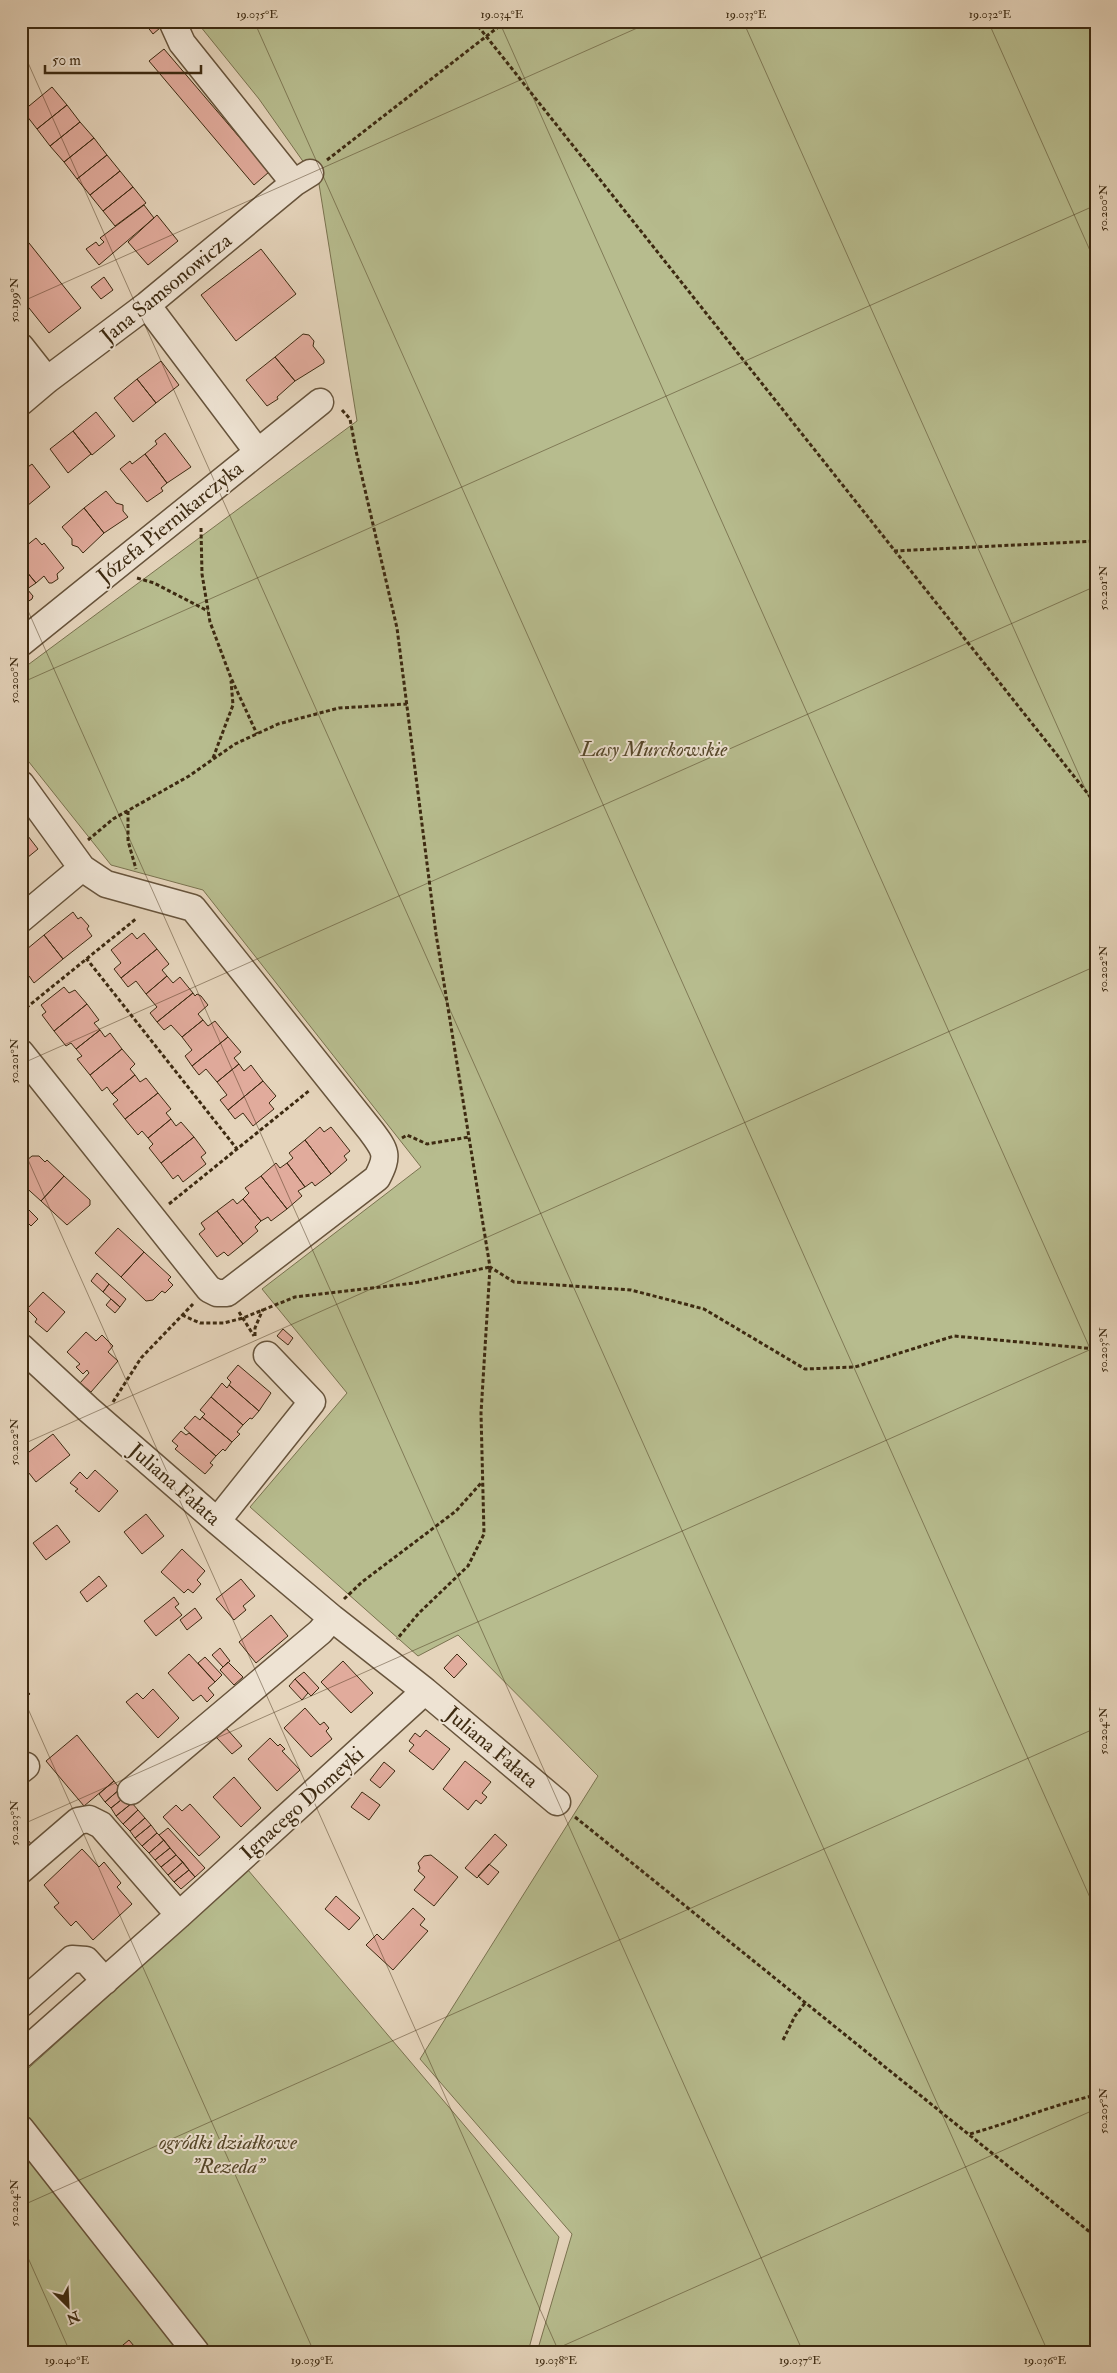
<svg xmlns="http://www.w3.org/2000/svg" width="1117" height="2373" viewBox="0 0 1117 2373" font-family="'IM FELL Double Pica',serif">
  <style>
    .green { fill: #b7bc8e; stroke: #7a7350 }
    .building { fill: #e1ab9c; stroke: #3d2a11 }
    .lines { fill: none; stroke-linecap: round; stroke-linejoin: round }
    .minor-casing { stroke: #67543c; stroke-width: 29 }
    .path { stroke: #3d2a11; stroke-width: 3; stroke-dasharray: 4 2.5; stroke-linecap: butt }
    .minor { stroke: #eee3d3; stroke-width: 26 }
    .ticks { fill: none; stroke: #3d2a11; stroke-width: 1; stroke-opacity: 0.45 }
    .labels { text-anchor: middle; stroke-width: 4; stroke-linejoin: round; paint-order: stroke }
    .street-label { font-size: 21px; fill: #3d2a11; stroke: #eee3d3 }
    .park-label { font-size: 21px; font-style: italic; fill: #55472a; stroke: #eee3d3 }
    .neatline { fill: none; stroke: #3d2a11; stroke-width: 2 }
    .ticks-label { font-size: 12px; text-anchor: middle; fill: #3d2a11 }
  </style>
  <rect width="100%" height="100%" fill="#e5d4bb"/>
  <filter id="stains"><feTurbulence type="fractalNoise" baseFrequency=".004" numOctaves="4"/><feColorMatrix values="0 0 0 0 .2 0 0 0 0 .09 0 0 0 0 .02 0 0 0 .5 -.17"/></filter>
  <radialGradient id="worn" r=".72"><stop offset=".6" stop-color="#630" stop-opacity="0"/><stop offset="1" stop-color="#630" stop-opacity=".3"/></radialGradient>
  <path class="green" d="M196,21H1096V2352H537L572,2234L420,2059L598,1776L458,1635L418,1656L250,1507L347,1393L262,1289L421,1167L203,890L111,865L21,752V670L357,421L319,184L259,99Z
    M248,1870L559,2237L528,2352H21V2075Z"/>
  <path class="building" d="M143,21H155L160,28L153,34Z
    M164,49L269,172L254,185L149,61Z
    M52,87L67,105L37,129L23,111Z
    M67,105L80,122L50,146L37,129Z
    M80,122L94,138L64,162L50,146Z
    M94,138L107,155L77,179L64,162Z
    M107,155L120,171L90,195L77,179Z
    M120,171L133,187L103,211L90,195Z
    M133,187L146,203L115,226L103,211Z
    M144,205L154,218L99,265L86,249L96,242L99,246L104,242L100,238Z
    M157,215L178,241L148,265L128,242Z
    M21,233L81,308L49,333L21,298Z
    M261,249L296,294L236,341L201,295Z
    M104,277L113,290L101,299L91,287Z
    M303,334L309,335L314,341L313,346L324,360V363L295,381L275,357Z
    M275,357L295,381L277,397L278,399L267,406L246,380Z
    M161,361L179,385L156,403L137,379Z
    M137,379L156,403L133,422L114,398Z
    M96,412L115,436L92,455L73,431Z
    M73,431L91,454L68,473L50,449Z
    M165,433L191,467L167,483L145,454L157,444L155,441Z
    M145,454L167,483L161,488L163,491L147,502L120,469L130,461L132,464Z
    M32,464L50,487L27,506L21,498V472Z
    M106,491L116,503L123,505V511L128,517L104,533L84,508Z
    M84,508L104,533L83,553L78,547L72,545V539L62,527Z
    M36,538L42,545L44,543L64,568L57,574L58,579L52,583H49L44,576L36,583L21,565V550Z
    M21,565L36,583L27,589L33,596L32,599L24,604L21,602Z
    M21,827L38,849L22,862L21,861Z
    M73,912L78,919L81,917L89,926L87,929L92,936L63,959L44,935Z
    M132,933L137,939L144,933L157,949L121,978L114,969L121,963L111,950Z
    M44,935L63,959L34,983L29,976L25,978L21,973V954Z
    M157,949L169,964L162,970L167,976L146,994L136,981L128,987L121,978Z
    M167,976L173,983L180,977L193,993L157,1022L150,1013L157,1007L146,994Z
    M64,987L69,993L75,990L87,1004L54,1031L42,1015L46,1012L41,1005Z
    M193,993L195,996L197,994L201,996L208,1005L198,1014L203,1020L182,1037L171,1025L164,1030L157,1022Z
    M87,1004L99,1020L94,1023L100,1030L76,1049L71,1043L66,1046L54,1031Z
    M203,1020L208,1026L215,1021L228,1037L192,1066L185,1056L192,1050L182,1037Z
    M100,1030L105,1037L110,1033L122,1049L90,1075L77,1059L82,1056L76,1049Z
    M228,1037L241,1052L234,1058L239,1064L217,1082L206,1069L199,1075L192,1066Z
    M122,1049L135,1064L130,1069L135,1075L112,1094L107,1087L102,1091L90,1075Z
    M239,1064L244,1071L251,1065L263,1081L228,1110L220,1100L227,1095L217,1082Z
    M135,1075L140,1082L146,1078L158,1093L125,1119L113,1104L118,1100L112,1094Z
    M263,1081L276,1096L269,1103L274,1109L253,1126L243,1113L235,1119L228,1110Z
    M158,1093L171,1109L166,1113L171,1119L148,1138L142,1131L138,1135L125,1119Z
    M171,1119L176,1126L181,1122L194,1137L161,1163L149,1148L153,1144L148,1138Z
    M320,1127L324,1132L331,1127L350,1151L344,1156L347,1160L331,1174L305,1140Z
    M194,1137L206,1153L201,1157L206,1164L183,1182L178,1175L173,1179L161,1163Z
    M305,1140L331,1174L315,1186L312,1182L305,1187L287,1163L293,1158L289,1153Z
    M32,1156H39L45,1162L47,1160L64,1176L41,1201L21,1183V1165Z
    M276,1163L280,1168L287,1163L305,1187L298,1191L302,1196L287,1209L261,1176Z
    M64,1176L90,1200V1205L67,1225L41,1201Z
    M261,1176L287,1209L271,1221L268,1217L261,1221L243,1199L249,1193L245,1188Z
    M233,1199L237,1204L243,1199L261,1221L255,1227L258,1231L243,1244L217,1211Z
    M27,1208L38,1219L31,1226L21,1216Z
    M217,1211L243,1244L228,1256L224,1252L217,1257L199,1234L205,1229L201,1223Z
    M118,1228L144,1252L121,1277L95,1253Z
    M144,1252L171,1277L168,1280L173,1285L165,1293L162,1291L153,1300L146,1301L121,1277Z
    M97,1273L109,1284L103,1292L91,1281Z
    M109,1284L126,1299L120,1307L103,1292Z
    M43,1292L65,1312L47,1332L35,1322L37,1319L27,1309Z
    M111,1299L120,1307L115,1313L106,1305Z
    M283,1329L293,1338L288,1345L277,1336Z
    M86,1332L96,1341L102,1335L113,1346L108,1352L118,1361L91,1392L80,1383L89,1373L87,1370L83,1374L76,1367L80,1364L67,1352Z
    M238,1365L271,1393L259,1411L229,1385L231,1382L227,1378Z
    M222,1383L227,1388L229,1385L259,1411L252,1419L250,1418L243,1425L211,1397Z
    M211,1397L243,1425L237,1432L240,1434L232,1442L202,1417L205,1414L200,1410Z
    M195,1416L200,1420L202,1417L232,1442L225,1451L223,1449L216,1456L184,1428Z
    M181,1431L186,1435L189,1433L216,1456L210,1463L213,1465L205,1474L175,1449L178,1446L172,1441Z
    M53,1434L70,1455L36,1482L21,1463V1458Z
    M95,1470L118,1491L99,1512L75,1491L78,1489L70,1483L80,1472L87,1479Z
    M146,1514L164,1536L142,1554L124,1532Z
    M57,1525L70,1542L46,1560L33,1543Z
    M182,1549L205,1571L197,1580L201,1584L193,1593L188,1589L184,1593L161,1572Z
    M99,1576L107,1586L87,1602L80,1592Z
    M241,1579L255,1596L243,1606L246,1610L234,1620L216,1599Z
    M174,1597L179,1604L175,1607L182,1615L156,1636L144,1621Z
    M195,1608L202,1618L187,1630L180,1620Z
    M271,1615L288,1636L256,1663L239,1642Z
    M220,1648L230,1661L223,1667L212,1655Z
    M189,1654L215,1682L208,1688L214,1695L207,1702L201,1695L193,1701L168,1673Z
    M457,1654L467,1664L454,1678L444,1668Z
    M205,1657L222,1675L215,1682L198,1663Z
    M343,1661L373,1693L351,1713L321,1682Z
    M228,1662L243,1677L234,1685L220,1670Z
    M304,1672L319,1688L311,1696L295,1679Z
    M295,1679L308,1693L302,1700L289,1686Z
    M21,1684L30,1694L21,1701Z
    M153,1689L179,1718L158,1738L126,1702L137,1693L143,1699Z
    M305,1708L320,1725L324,1722L329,1728L326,1731L332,1739L311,1757L284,1728Z
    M226,1728L242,1746L232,1754L216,1737Z
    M426,1730L450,1749L433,1770L409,1751L414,1745L409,1741L415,1733L420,1737Z
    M77,1735L114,1781L84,1806L46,1761Z
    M270,1738L278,1746L280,1744L285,1749L282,1751L300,1770L277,1791L248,1759Z
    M465,1761L491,1782L482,1793L487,1797L481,1804L476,1800L468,1810L443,1789Z
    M384,1762L395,1771L380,1788L370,1780Z
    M234,1777L261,1808L241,1827L213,1797Z
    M114,1781L120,1789L105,1802L99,1794Z
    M120,1789L126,1796L111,1808L105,1802Z
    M362,1792L380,1805L369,1820L351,1807Z
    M126,1796L132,1803L116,1816L111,1808Z
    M132,1803L138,1810L123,1824L116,1816Z
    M190,1804L220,1837L199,1856L163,1817L176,1805L182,1811Z
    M138,1810L145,1818L130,1831L123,1824Z
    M145,1818L151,1825L135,1838L130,1831Z
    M151,1825L157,1833L142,1846L135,1838Z
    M168,1828L205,1868L195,1877L159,1835Z
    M21,1832L33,1846L21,1856Z
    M157,1833L164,1840L149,1853L142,1846Z
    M495,1834L507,1845L477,1878L465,1868Z
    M164,1840L170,1848L155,1860L149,1853Z
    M170,1848L176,1855L161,1867L155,1860Z
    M82,1849L99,1867L104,1862L121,1883L117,1887L132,1904L93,1940L76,1921L71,1926L54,1907L59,1903L44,1885Z
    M176,1855L183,1862L168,1875L161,1867Z
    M431,1855L458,1877L434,1906L414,1890L425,1877L418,1871L420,1868L418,1863L424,1856Z
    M183,1862L189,1870L174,1882L168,1875Z
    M489,1864L499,1872L488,1885L478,1876Z
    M189,1870L195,1877L181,1889L174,1882Z
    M336,1896L360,1918L349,1930L325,1909Z
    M413,1908L425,1919L420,1925L428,1931L393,1970L366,1945L377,1934L383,1940Z
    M129,2340L139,2352H112L116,2349L117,2350Z"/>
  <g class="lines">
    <g class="minor-casing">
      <path id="minor" d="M172,21L182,43L294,183
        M147,305L257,451
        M21,347L47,380
        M21,402L47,380L147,305L294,183L310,173
        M21,643L320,402
        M21,784L82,868L106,884L193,908L371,1131C386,1151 389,1155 377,1178L227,1293H217L209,1289L21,1053
        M21,919L82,868
        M21,1347L88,1409L217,1521L332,1618L425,1691L557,1802
        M217,1521L312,1402L267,1355
        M21,1770L26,1766
        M131,1791L320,1632L332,1618
        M21,1870L78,1821L89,1819L101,1825L179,1915
        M21,2004L72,1959L86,1960L105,1981
        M21,2055L179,1915L425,1691
        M21,2129L196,2352"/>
    </g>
    <path class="path" d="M474,21L1096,804
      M327,160L506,21
      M342,410L350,419L356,451L397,628L436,934L490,1267L514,1282L631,1290L704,1309L805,1369L855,1367L954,1336L1096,1349
      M201,528L202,574L210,622L231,678L257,734
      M894,551L1096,541
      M137,578L154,583L208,611
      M213,758L233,705L231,681
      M128,811V841L136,869
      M88,840L113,819L189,776L235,744L278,724L339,708L407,704
      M86,958L237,1149
      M21,1012L137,918
      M402,1138L407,1135L427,1144L469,1137
      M169,1204L310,1090
      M239,1312L254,1336
      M182,1315L200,1323H224L243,1318L295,1297L414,1283L490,1267L481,1413L484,1534L468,1566L419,1613L397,1639
      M255,1336V1328L263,1309
      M113,1402L141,1358L193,1304
      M344,1599L362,1582L456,1511L482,1482
      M575,1817L1096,2237
      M783,2040L795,2016L805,2003
      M970,2134C1012,2122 1053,2105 1096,2095"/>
    <use href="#minor" class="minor"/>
  </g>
  <path class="ticks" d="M254,21L1096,1911M499,21L1096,1362M743,21L1096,813M988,21L1096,264M21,47L1048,2352M21,302L653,21M21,595L803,2352M21,683L1096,205M21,1064L1096,586M21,1144L559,2352M21,1445L1096,966M21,1693L314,2352M21,1825L1096,1347M21,2206L1096,1728M21,2242L70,2352M549,2352L1096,2109"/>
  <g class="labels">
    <g class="street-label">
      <text transform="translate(166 288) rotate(-39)" y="7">Jana Samsonowicza</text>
      <text transform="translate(170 522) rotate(-39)" y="7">Józefa Piernikarczyka</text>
      <text transform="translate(175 1484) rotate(41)" y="7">Juliana Fałata</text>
      <text transform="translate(492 1747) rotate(40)" y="7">Juliana Fałata</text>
      <text transform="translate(302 1803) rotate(-42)" y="7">Ignacego Domeyki</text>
    </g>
    <g class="park-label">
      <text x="654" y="756">Lasy Murckowskie</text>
      <text x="228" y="2149">ogródki działkowe<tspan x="228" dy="24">"Rezeda"</tspan></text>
    </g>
  </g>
  <rect width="1117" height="2373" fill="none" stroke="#e5d4bb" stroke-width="55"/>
  <g transform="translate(68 2306) rotate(156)" stroke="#eee3d3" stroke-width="4" paint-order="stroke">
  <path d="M0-4L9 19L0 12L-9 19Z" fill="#3d2a11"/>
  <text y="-8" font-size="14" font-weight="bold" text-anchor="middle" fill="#3d2a11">N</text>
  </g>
  <path d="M45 65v8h156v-8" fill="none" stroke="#3d2a11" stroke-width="2.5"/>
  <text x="52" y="65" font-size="15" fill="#3d2a11" stroke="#eee3d3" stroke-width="4" paint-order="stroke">50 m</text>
  <rect x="28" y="28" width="1062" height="2318" class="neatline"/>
  <g class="ticks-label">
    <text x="257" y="18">19.035°E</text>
    <text x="502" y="18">19.034°E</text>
    <text x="746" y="18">19.033°E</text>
    <text x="990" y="18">19.032°E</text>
    <text transform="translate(1103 208) rotate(-90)" y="4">50.200°N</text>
    <text transform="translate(14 300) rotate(-90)" y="4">50.199°N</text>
    <text transform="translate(1103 588) rotate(-90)" y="4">50.201°N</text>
    <text transform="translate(14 680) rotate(-90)" y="4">50.200°N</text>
    <text transform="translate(1103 969) rotate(-90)" y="4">50.202°N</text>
    <text transform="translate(14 1061) rotate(-90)" y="4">50.201°N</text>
    <text transform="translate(1103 1350) rotate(-90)" y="4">50.203°N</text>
    <text transform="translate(14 1442) rotate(-90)" y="4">50.202°N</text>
    <text transform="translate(1103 1731) rotate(-90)" y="4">50.204°N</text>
    <text transform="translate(14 1823) rotate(-90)" y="4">50.203°N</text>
    <text transform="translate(1103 2111) rotate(-90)" y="4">50.205°N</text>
    <text transform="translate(14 2203) rotate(-90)" y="4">50.204°N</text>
    <text x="67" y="2364">19.040°E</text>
    <text x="312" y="2364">19.039°E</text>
    <text x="556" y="2364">19.038°E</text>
    <text x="800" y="2364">19.037°E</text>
    <text x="1045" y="2364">19.036°E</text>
  </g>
  <rect width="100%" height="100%" filter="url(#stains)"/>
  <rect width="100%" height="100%" fill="url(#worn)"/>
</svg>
